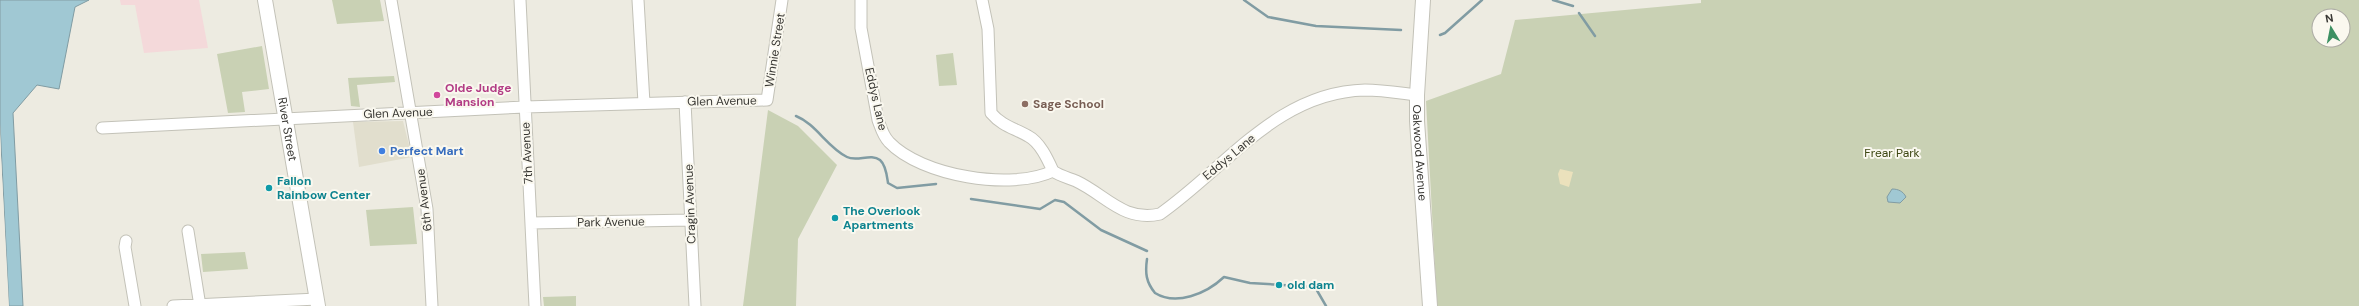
<svg xmlns="http://www.w3.org/2000/svg" width="2359" height="306" viewBox="0 0 2359 306" font-family="'DM Sans',sans-serif">
  <style>
    .built { fill: #e1decd }
    .industrial { fill: #f4d9da }
    .green { fill: #c9d1b4; fill-rule: evenodd }
    .sand { fill: #ebe1bc }
    .water { fill: #a0c8d3; stroke: #819ca3 }
    .pier { fill: #edebe1 }
    .lines { fill: none; stroke-linecap: round; stroke-linejoin: round }
    .stream { stroke: #819ca3; stroke-width: 2.5 }
    .minor-casing { stroke: #c3c2b8; stroke-width: 13 }
    .major-casing { stroke: #c3c2b8; stroke-width: 16 }
    .minor { stroke: #fff; stroke-width: 11 }
    .major { stroke: #fff; stroke-width: 14 }
    .hotel-dot { fill: #d1479c; stroke: #faf8ef; stroke-width: 1.5 }
    .education-dot { fill: #8d6e63; stroke: #faf8ef; stroke-width: 1.5 }
    .shop-dot { fill: #3f7fe0; stroke: #faf8ef; stroke-width: 1.5 }
    .culture-dot { fill: #0f9aa8; stroke: #faf8ef; stroke-width: 1.5 }
    .labels { text-anchor: middle; stroke-width: 4; stroke-linejoin: round; paint-order: stroke }
    .street-label { font-size: 12px; fill: #383733; stroke: #faf8ef }
    .hotel-label { font-size: 12px; font-weight: bold; fill: #b23c85; stroke: #faf8ef; text-anchor: start }
    .education-label { font-size: 12px; font-weight: bold; fill: #785e54; stroke: #faf8ef; text-anchor: start }
    .shop-label { font-size: 12px; font-weight: bold; fill: #366cbe; stroke: #faf8ef; text-anchor: start }
    .park-label { font-size: 12px; fill: #3b4510; stroke: #faf8ef }
    .culture-label { font-size: 12px; font-weight: bold; fill: #0d838f; stroke: #faf8ef; text-anchor: start }
  </style>
  <rect width="100%" height="100%" fill="#edebe1"/>
  <path class="built" d="M403,121L412,157L359,167L353,122Z"/>
  <path class="industrial" d="M120,0H199L208,48L144,53L135,5H121Z"/>
  <path class="green" d="M332,0H380L384,21L337,24Z
    M1701,0H2359V306H1437L1426,101L1501,74L1515,20L1701,3ZM2319,16H2343V40H2319Z
    M262,46L269,89L242,92L245,112L228,113L217,54Z
    M953,53L957,85L939,86L936,55Z
    M394,76L395,82L357,85L360,107L351,106L348,78Z
    M768,110L798,126L837,165L798,239L796,306H743Z
    M413,207L417,244L370,246L366,210Z
    M245,252L248,269L203,272L201,254Z
    M576,296V306H544L543,297Z"/>
  <path class="sand" d="M1560,169L1573,172L1569,187L1560,184L1558,174Z"/>
  <path class="water" d="M0,0H89L75,7L59,89L37,85L13,113L23,306H9L0,124Z
    M1892,189C1898,189 1903,191 1906,197L1900,203L1888,202L1887,197Z"/>
  <path class="pier" d="M0,124L1,156L9,306H7L0,167Z
    M0,228L2,230L6,306H0Z"/>
  <g class="lines">
    <path class="stream" d="M1244,0L1268,17L1316,26L1401,30
      M1553,0L1573,6
      M1579,13L1595,36
      M1440,35L1445,33L1482,0
      M796,116C816,124 827,147 847,157C857,162 871,153 880,160C886,165 887,176 888,183L897,188L936,184
      M971,199L1040,209L1055,200L1064,202L1101,230L1147,251
      M1147,259C1145,273 1146,282 1155,293C1176,306 1206,294 1224,277L1250,283L1315,287L1326,306"/>
    <g class="minor-casing">
      <path id="minor" d="M391,0L427,209L432,306
        M520,0L535,306
        M638,0L644,103
        M861,0V28L878,120C881,128 883,136 889,142C921,176 1012,191 1053,171C1048,160 1040,142 1028,136C1014,128 1002,126 991,113L988,29L982,0
        M685,102L695,306
        M102,128L525,107L767,100L782,0
        M1053,171C1060,176 1069,178 1076,181C1106,195 1123,222 1160,214C1226,168 1277,92 1365,90C1382,90 1400,93 1417,95
        M531,223L690,220
        M188,231L200,306
        M126,241L125,247L135,306
        M173,306L317,299"/>
    </g>
    <g class="major-casing">
      <g id="major">
        <path id="s1" d="M265,0L318,306"/>
        <path id="s2" d="M1423,0L1417,95V121L1430,306"/>
      </g>
    </g>
    <use href="#minor" class="minor"/>
    <use href="#major" class="major"/>
  </g>
  <circle class="hotel-dot" cx="437" cy="95" r="4"/>
  <circle class="education-dot" cx="1025" cy="104" r="4"/>
  <circle class="shop-dot" cx="382" cy="151" r="4"/>
  <g class="culture-dot">
    <circle cx="269" cy="188" r="4"/>
    <circle cx="835" cy="218" r="4"/>
    <circle cx="1279" cy="285" r="4"/>
  </g>
  <g class="labels">
    <g class="street-label">
      <text transform="translate(775 50) rotate(-81)" y="4">Winnie Street</text>
      <text transform="translate(876 99) rotate(77)" y="4">Eddys Lane</text>
      <text transform="translate(722 101) rotate(-1)" y="4">Glen Avenue</text>
      <text transform="translate(398 113) rotate(-2)" y="4">Glen Avenue</text>
      <text dy="4" stroke="none"><textPath href="#s1" startOffset="131">River Street</textPath></text>
      <text transform="translate(527 153) rotate(-93)" y="4">7th Avenue</text>
      <text dy="4" stroke="none"><textPath href="#s2" startOffset="153">Oakwood Avenue</textPath></text>
      <text transform="translate(1229 157) rotate(-40)" y="4">Eddys Lane</text>
      <text transform="translate(424 200) rotate(-97)" y="4">6th Avenue</text>
      <text transform="translate(690 204) rotate(-92)" y="4">Cragin Avenue</text>
      <text transform="translate(611 222) rotate(-1)" y="4">Park Avenue</text>
    </g>
    <g class="hotel-label">
      <text x="445" y="92">Olde Judge<tspan x="445" dy="14">Mansion</tspan></text>
    </g>
    <g class="education-label">
      <text x="1033" y="108">Sage School</text>
    </g>
    <g class="shop-label">
      <text x="390" y="155">Perfect Mart</text>
    </g>
    <g class="park-label">
      <text x="1892" y="157">Frear Park</text>
    </g>
    <g class="culture-label">
      <text x="277" y="185">Fallon<tspan x="277" dy="14">Rainbow Center</tspan></text>
      <text x="843" y="215">The Overlook<tspan x="843" dy="14">Apartments</tspan></text>
      <text x="1287" y="289">old dam</text>
    </g>
  </g>
  <g transform="translate(2331 28) rotate(350)"><circle r="19" fill="#faf8ef" stroke="#acaba4"/>
  <path d="M0-3L7 15L0 10L-7 15Z" fill="#3c9062"/>
  <text y="-6" font-size="11" font-weight="bold" text-anchor="middle" fill="#383733">N</text>
  </g>
</svg>
